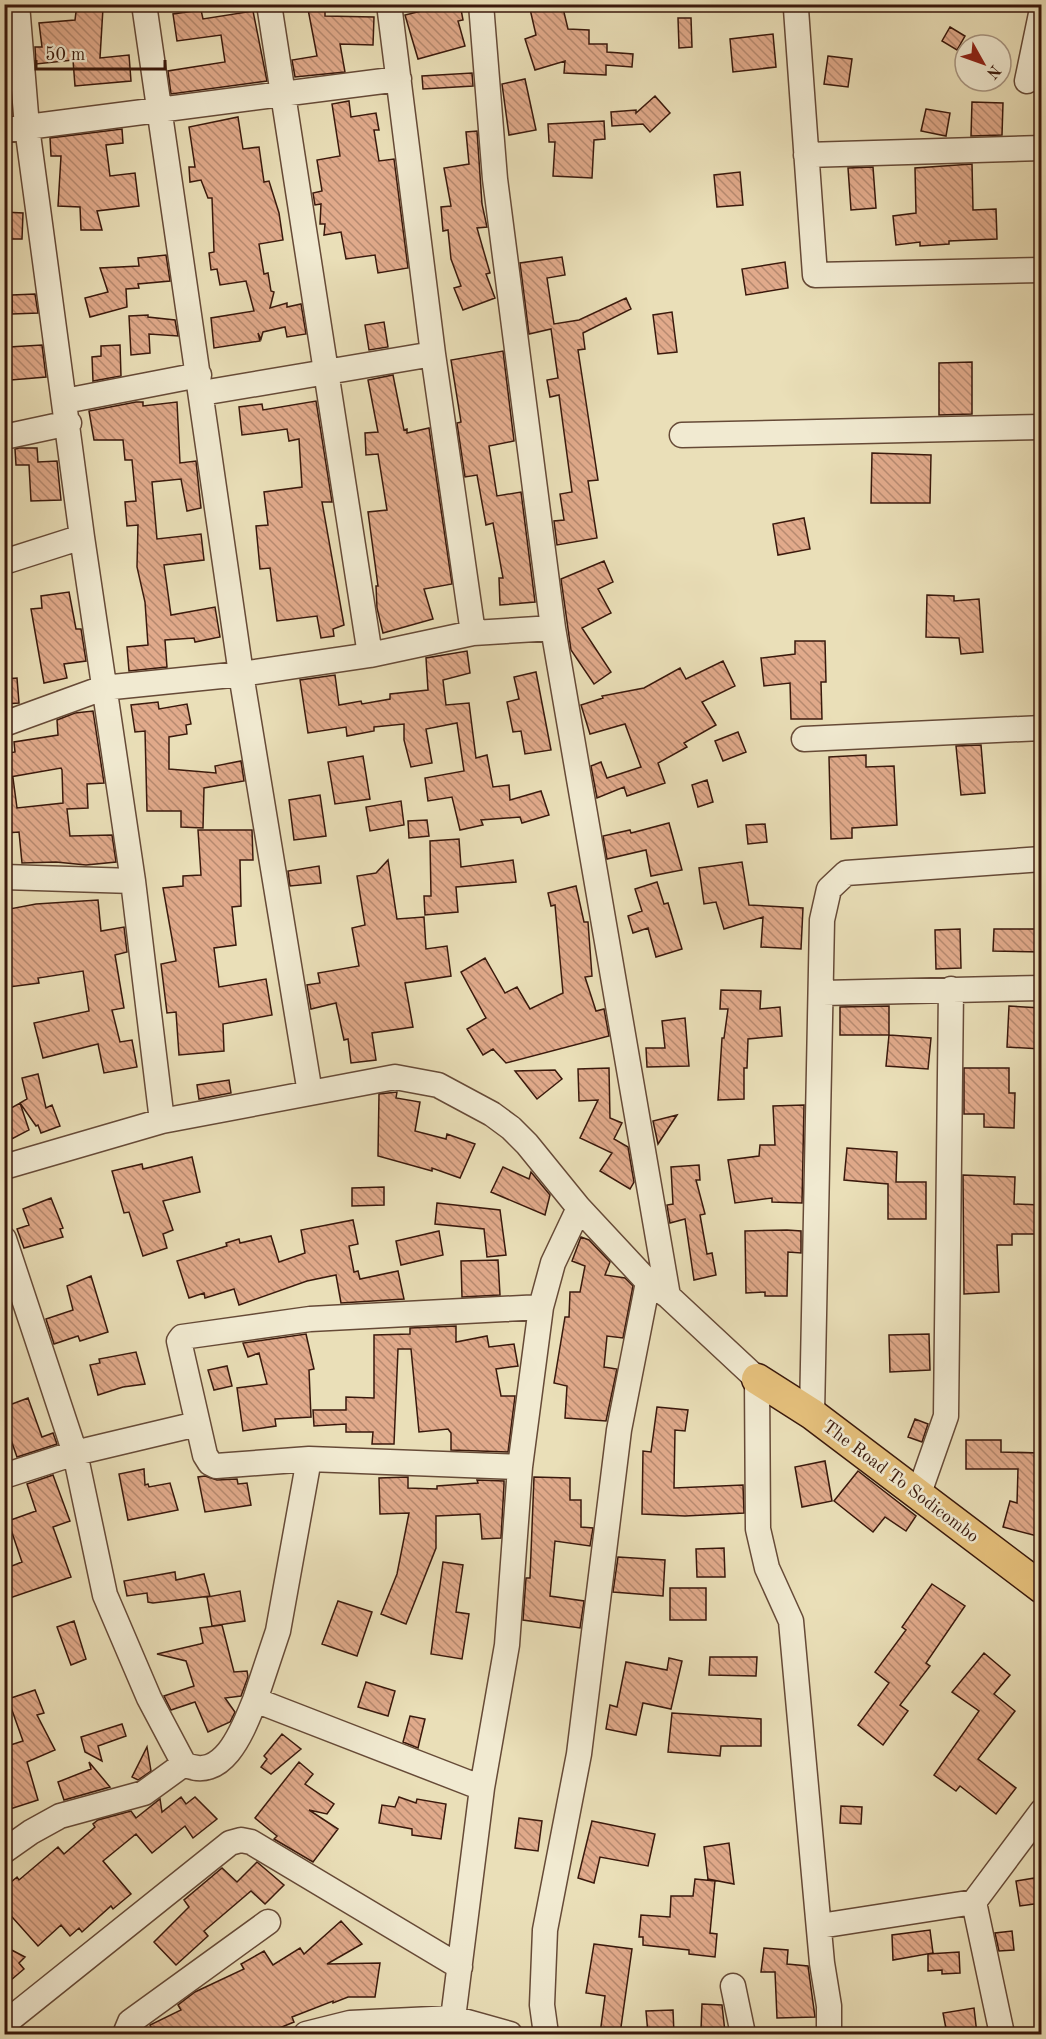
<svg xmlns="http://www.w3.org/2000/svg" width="1046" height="2039" viewBox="0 0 1046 2039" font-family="'Old Standard TT',serif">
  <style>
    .building { fill: url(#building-back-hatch); stroke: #3a190c; stroke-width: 1.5 }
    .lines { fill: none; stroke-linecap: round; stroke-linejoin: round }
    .minor-casing { stroke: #664a37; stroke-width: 27 }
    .major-casing { stroke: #3a190c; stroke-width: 33 }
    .minor { stroke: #f1ead1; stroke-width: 24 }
    .major { stroke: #e5c07c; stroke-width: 30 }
    .labels { text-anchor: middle; stroke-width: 5; stroke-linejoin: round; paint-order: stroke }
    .street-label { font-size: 18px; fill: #3a190c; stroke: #f1ead1 }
  </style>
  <defs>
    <pattern id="building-back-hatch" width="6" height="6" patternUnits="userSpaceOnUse" patternTransform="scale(1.5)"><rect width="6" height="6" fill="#e1aa8b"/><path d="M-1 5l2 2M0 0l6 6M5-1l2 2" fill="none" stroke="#b78a70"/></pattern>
  </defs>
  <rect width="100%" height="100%" fill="#eadfb8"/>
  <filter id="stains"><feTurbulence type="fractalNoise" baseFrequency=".00333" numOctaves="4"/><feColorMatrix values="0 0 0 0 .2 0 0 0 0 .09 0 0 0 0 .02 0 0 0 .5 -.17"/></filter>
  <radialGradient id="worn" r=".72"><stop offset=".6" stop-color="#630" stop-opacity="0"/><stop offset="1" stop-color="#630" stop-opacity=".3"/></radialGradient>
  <path class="building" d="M77,4H99V8H103L100,58L129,55L131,81L75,86L73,60L36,64L35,47H42L39,23L75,20Z
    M307,4H325V16L374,17L373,45L340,44L345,72L295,77L292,60L317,56Z
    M450,4H460L463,20L458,21L465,46L418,59L405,15Z
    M545,4H562L568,29L589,30V44H607V52L633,54L632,67L606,65V75L564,73L565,61L535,70L525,39L536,35L530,9Z
    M201,10L203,19L253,11L267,81L171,94L168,71L225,62L221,35L177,41L173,14Z
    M678,18H691L692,47L679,48Z
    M950,27L965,36L957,50L942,41Z
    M773,34L776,67L733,72L730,39Z
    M828,56L852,59L848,87L824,84Z
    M472,73L473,86L423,89L422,76Z
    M525,79L536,130L509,135L502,84Z
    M655,96L670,113L650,132L643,124L612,126L611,112L636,110V113Z
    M349,101L351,117L376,113L379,130H374L379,161L394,159L408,268L378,273L375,255L346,259L341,232L324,235L325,224H320L321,204L315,205L313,193L322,191L317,160L340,156L332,104Z
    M972,102L1003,103L1002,135L971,136Z
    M926,109L950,113L946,136L921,131Z
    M238,117L243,149L259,147L264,182L269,181L279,213L283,240L259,244L264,274L268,273L271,291L274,292L270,308L287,303V307L301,304L306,334L287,337L285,327L263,332L261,339L258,333L260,341L214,348L211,318L254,311L246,281L220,285L217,269L211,270L209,253L214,252L212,198H208L201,180L190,182L189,167H195L189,127Z
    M604,121L605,139L594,140L592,178L553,176L555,142H549L548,124Z
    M122,129L123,143L106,145L110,176L135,173L139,206L97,211L102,230H81L80,207L58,206L61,156H51L50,138Z
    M477,131L482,204L487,227L477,228L490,273L486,274L495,298L463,310L454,288L461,286L451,259L448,230L443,231L441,207L451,206L444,168L469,164L466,132Z
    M972,164L973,210L996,209L997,239L949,241V244L920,246V242L896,245L893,216L916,213L915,168Z
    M873,167L876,208L851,210L848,168Z
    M740,172L743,205L717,207L714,175Z
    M4,212L23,213L22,239H4Z
    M166,255L170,281L138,284L139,288L126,289L127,307L90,317L85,298L108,292L100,268L139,266L138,258Z
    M562,257L565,275L547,278L554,324L579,320L626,298L631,309L583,333L585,349L578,350L598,480L588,481L597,538L557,545L554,521L564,520L560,494L572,492L559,395L550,397L547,380L558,378L551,329L529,334L520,263Z
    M785,262L788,288L746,295L742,269Z
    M35,294L38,313L12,314V295Z
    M672,312L677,352L658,354L653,315Z
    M148,315V317L175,320L178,336L149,334L150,353L131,355L129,316Z
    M384,322L388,347L369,350L365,325Z
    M42,345L46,377L11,380L9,347Z
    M120,345L121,376L93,381L92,357L101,356V346Z
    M503,351L514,441L489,446L497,496L521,492L535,602L500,605L499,578H503L493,523L486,525L477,475L465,477L457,423L461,422L451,360Z
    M972,362V414L939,415V363Z
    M393,375L404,430L407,429V433L429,428L452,584L424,589L433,619L383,633L377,608L376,586H378L368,512L387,510L378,454L366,455L365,433L378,432L368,380Z
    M316,401L332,502H322L344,625L333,629L334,636L321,638L317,616L277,621L270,568L260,569L256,526L268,525L264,492L302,487L299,439L289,441L287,429L242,435L239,407L262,404L263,410Z
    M136,402H143V406L177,402L180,463L196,461L201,508L187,511L181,479L152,482L157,539L201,534L204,560L164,565L171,615L215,607L220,637L195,642L194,638L165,640L167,667L129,671L127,647L148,645L145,602L137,567L138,525L127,526L125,502L136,501L132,460H125L123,440H94L89,411Z
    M19,448H37L38,462L57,461L61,500L31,501L29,465H16L15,449Z
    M872,453L931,455L930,503H871Z
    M804,518L810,549L778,555L773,524Z
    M604,561L613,582L598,589L611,613L582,628L611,672L594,684L571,650L561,579Z
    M69,592L76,629H81L86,661L64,664L67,678L44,683L31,609L42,608L41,596Z
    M927,595L954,596V601L979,599L983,652L961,654L959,638L926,637Z
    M795,641H825L826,682H821L822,719H791L790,683L764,686L761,658L795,654Z
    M467,651L470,673L443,680L446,705L469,703L476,758L487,755L493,787L509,785L510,800L541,791L549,815L522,823L520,817L481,820L483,825L460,830L452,797L428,801L425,778L464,771L457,723L426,729L432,763L411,767L404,740V724L374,727V731L347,736L346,727L308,733L300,680L335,675L339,705L361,701L362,704L390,699V694L428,690L426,658Z
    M723,661L735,686L702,702L716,725L684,743L687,747L658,763L665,783L627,796L624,787L597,798L591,766L601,762L607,778L641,767L625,724L590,734L581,705L603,698L602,696L644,688L680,668L686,679Z
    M536,672L551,750L525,754L521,731L513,732L507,702L519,699L514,677Z
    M17,678L19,703L4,704V679Z
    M158,702L159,709L187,704L191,724L186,725L187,734L169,737V769L216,773L215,766L241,761L244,781L204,788L203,828L181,827V811H147L145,731L135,732L131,705Z
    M93,711L104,783L87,784L88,808L67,809L70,836L112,835L116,862L86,865L56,862L22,863L19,832L6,833L4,779L13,778L17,808L63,803L62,770L61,768L4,778V754L15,752L14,742L58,735L57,720L75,713Z
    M738,732L746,752L723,761L715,741Z
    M981,745L985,793L961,795L956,746Z
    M866,755V767L894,766L897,825L852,828V838L831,839L829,757Z
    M363,756L370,799L335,804L328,762Z
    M707,780L713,802L698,807L692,785Z
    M320,795L326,836L294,840L289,800Z
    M401,801L404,825L370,831L366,807Z
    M427,820L429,836L409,838L408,821Z
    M669,823L682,870L651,876L646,850L607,859L603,836L630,830L631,833Z
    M765,824L767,842L748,844L746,825Z
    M198,830H252L253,860H240L241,906L232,907L236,945L214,948L219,987L266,979L272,1015L223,1024L224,1051L179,1055L176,1012L167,1013L161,964L176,961L163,888L183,886V876L201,875Z
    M459,839L461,867L513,860L516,882L456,887L458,912L425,915L424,896H431L430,841Z
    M388,860L397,919L424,917L426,949L447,946L451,976L405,983L413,1027L372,1033L376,1060L351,1063L348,1039L344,1040L336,1003L311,1009L307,985L320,983L318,973L359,966L352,928L365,925L357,876L376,873Z
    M742,862L749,905L803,908L801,949L761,947L763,917L724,929L716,902L704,904L699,868Z
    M319,866L321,883L290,886L288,871Z
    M657,882L664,904L668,903L682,949L656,957L648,928L633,933L628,916L642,911L635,889Z
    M576,886L584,922H588L592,976L585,977L596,1011L604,1009L609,1036L506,1063L493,1049L483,1055L467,1029L486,1018L461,972L485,958L505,993L517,987L530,1009L563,993L555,905L551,906L548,893Z
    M98,900L101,931L124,927L127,952L115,955L124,1008L112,1010L120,1042L132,1040L137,1067L104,1073L98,1044L43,1058L34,1023L89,1011L83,971L38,978L39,983L9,987L4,950V910L36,904Z
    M960,929L961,968L936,969L935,930Z
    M994,929H1041V952L993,951Z
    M721,990L761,991L760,1009L780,1007L782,1036L748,1039L747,1068H744V1099L718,1100L722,1038H724L728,1009H720Z
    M889,1006V1035H840V1007Z
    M1009,1006L1041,1008V1049L1007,1047Z
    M685,1018L689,1066L647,1067L646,1048H665L662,1021Z
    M889,1035L931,1038L928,1069L886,1066Z
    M609,1068L610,1118L622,1123L614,1139L628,1147L634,1182L630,1189L600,1171L612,1153L580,1138L598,1100L579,1101L578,1069Z
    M964,1068H1009V1093H1015L1014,1128L984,1127V1114H964Z
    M555,1070L562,1079L537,1099L515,1071Z
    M38,1074L46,1108L52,1105L60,1126L41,1133L38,1125L36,1126L20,1103L27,1099L22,1078Z
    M229,1080L231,1093L199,1099L197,1085Z
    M397,1092L396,1098L420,1102L415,1131L446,1139L447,1134L475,1144L460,1178L432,1168V1171L378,1156L379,1094Z
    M20,1103L29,1130L4,1143V1112Z
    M804,1105L802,1203L772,1202V1198L735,1203L728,1160L759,1156L760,1145H775L773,1106Z
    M677,1115L658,1144L653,1121Z
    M847,1148L897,1152L896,1182H926V1219H888V1184L844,1180Z
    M192,1157L200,1192L163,1201L173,1230L163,1234L167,1248L143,1256L129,1212L124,1213L112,1171L142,1164L143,1169Z
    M699,1165L700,1180H696L705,1214L700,1215L707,1254L712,1253L716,1275L694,1280L685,1219L670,1223L667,1205L673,1204L671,1167Z
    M503,1167L529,1179L531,1172L550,1195L545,1215L491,1192Z
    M963,1175L1015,1177L1014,1204L1041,1205V1234H1012V1245H997L999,1292L964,1294Z
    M384,1187V1205L352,1206V1188Z
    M51,1198L63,1228L60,1229L63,1237L24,1248L17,1229L29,1225L23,1209Z
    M437,1203L500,1210L506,1255L487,1257L484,1229L435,1224Z
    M353,1220L358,1244L349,1246L354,1272L358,1271L360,1279L398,1271L404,1299L341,1303L336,1275L307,1281L239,1305L234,1289L205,1298L204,1293L189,1298L177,1261L227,1246L226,1243L239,1239L240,1243L271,1236L279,1262L305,1253L301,1230Z
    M787,1230L801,1231V1253L788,1252L787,1296H765V1292L746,1293L745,1231Z
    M439,1231L443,1255L401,1265L396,1241Z
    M581,1237L589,1240L610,1262L605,1275L625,1278L633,1286L623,1338L607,1336L604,1367L617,1369L606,1421L565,1418L567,1386L554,1383L565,1317H569L570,1292H580L585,1266L572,1261Z
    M498,1260L500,1295L462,1297L461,1261Z
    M91,1276L108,1332L80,1341L78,1336L54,1344L46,1319L73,1310L67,1286Z
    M456,1326V1342L487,1336L489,1347L514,1344L518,1366L496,1369L501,1396H515L508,1452L451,1450V1433L448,1429L419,1432L411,1349H398L394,1444H372L373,1432H346V1424L314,1426L313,1410H346V1397L374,1398V1335L410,1334V1328Z
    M306,1334L314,1369L309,1370L311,1417L275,1419L276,1426L243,1431L237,1388L267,1384L259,1353L248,1357L243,1343Z
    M929,1334L930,1370L890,1372L889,1335Z
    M136,1352L145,1384L123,1387L98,1395L90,1365L100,1363L99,1359Z
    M227,1366L232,1386L214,1390L208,1370Z
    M28,1398L42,1437L53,1433L57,1444L17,1457L4,1420V1407Z
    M657,1407L688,1410L685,1431L675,1430L674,1488L743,1485L744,1513L685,1516L642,1514L643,1451L651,1452Z
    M915,1419L928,1424L922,1442L908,1437Z
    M966,1440H1001V1452L1041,1453V1537L1003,1527L1010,1501L1017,1503L1018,1469H966Z
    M825,1461L832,1501L802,1507L795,1467Z
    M144,1469L145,1485L148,1484L149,1487L170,1483L178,1510L128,1520L119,1474Z
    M858,1471L916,1516L906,1531L885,1517L873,1532L834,1501Z
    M53,1475L70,1521L53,1527L71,1577L4,1600V1569L22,1562L8,1521L36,1511L27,1484Z
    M205,1476L217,1480L237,1479L238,1484L247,1483L251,1505L205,1512L198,1477Z
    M408,1477V1488L437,1489V1486L478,1483L477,1480L504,1481V1485L501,1538L482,1539L480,1514L436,1516V1548L406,1624L381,1614L397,1574L409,1513L380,1514L379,1478Z
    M534,1477L570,1478V1500H581V1527L593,1528L590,1546L555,1541L550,1596L584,1601L580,1628L523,1620L526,1578H530Z
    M724,1548L725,1577H697L696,1549Z
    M618,1557L665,1560L663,1596L613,1592Z
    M443,1562L463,1565L456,1612L469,1614L462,1659L431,1654Z
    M175,1572L176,1580L204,1574L210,1596L153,1603L148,1602L147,1593L127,1596L124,1581Z
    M932,1584L965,1606L926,1663L930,1666L900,1705L908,1711L883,1745L858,1725L889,1683L875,1672L906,1630L902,1627Z
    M670,1588H706V1620H670Z
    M240,1591L245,1621L212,1626L207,1597Z
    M338,1601L372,1612L357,1656L322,1644Z
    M74,1621L86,1659L71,1665L57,1627Z
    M222,1625L234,1672L247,1671L248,1677L241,1696L225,1698L235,1712L230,1722L208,1732L195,1702L171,1710L164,1696L194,1686L186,1661L157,1654L200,1644L203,1643L200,1628Z
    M984,1653L1010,1675L994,1694L1015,1711L978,1759L1016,1788L996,1814L960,1786L956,1791L934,1775L979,1711L952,1692Z
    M710,1657H757L756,1676L709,1675Z
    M669,1658L682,1661L671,1709L643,1703L636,1735L606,1729L610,1705L617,1707L626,1662L667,1670Z
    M366,1682L395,1691L388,1716L358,1707Z
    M35,1690L44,1713L37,1715L55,1750L27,1762L38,1800L4,1811V1747L23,1741L8,1699Z
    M672,1713L761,1719V1746H721L720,1756L668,1752Z
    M410,1716L425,1719L418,1748L403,1742Z
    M122,1724L126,1736L98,1746L102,1761L85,1752L81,1737Z
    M282,1734L301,1749L271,1774L261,1767L267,1759L264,1756Z
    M147,1747L151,1771L138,1780L132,1777Z
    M89,1762L110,1787L64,1800L58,1782L91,1769Z
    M299,1762L313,1774L305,1784L334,1804L327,1814L309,1810L338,1829L313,1862L274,1839L277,1836L255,1818Z
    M181,1797L186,1804L195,1797L217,1819L193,1838L185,1826L152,1853L136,1834L103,1861L131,1894L113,1909L111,1906L82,1932L79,1928L70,1936L61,1925L38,1946L4,1908V1888L17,1877L19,1880L58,1847L64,1854L95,1827L93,1824L98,1820L131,1811L136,1818L160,1799L162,1812Z
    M399,1797L416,1803L417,1799L446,1804L441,1839L412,1835V1829L379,1823L382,1805L395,1807Z
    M841,1806L862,1807L861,1824L840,1823Z
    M519,1818L542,1821L538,1851L515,1848Z
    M592,1821L655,1834L648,1866L600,1857L594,1883L578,1878Z
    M729,1843L734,1884L708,1879L704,1847Z
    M257,1862L284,1885L265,1904L251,1891L204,1931L208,1936L176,1965L154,1942L189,1907L184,1900L222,1868L237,1882Z
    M1041,1877V1903L1020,1906L1016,1881Z
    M695,1879L715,1881L710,1933L717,1934L715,1957L689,1954V1950L643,1945V1937H639L641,1915L670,1917L671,1896H693Z
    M341,1921L362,1944L327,1964L380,1963L375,1997H348L333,2003V2001L292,2017L294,2022L265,2034H155L150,2025L181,2010L178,2005L195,1992L244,1969L241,1964L264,1951L273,1965L300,1948L304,1954Z
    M930,1930L933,1953L893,1960L892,1935Z
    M1012,1931L1014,1950L999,1951L995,1933Z
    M594,1944L632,1949L620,2034H600L605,1996L586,1993Z
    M4,1946L25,1957L19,1963L24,1969L4,1986Z
    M764,1948L788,1950L787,1964L808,1966L815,2017L777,2018L775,1972H761Z
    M959,1952L960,1973L942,1974V1970L928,1971V1954Z
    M702,2004L722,2005L725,2032L701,2030Z
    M974,2008L977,2034H947L943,2013Z
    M673,2010L674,2034H648L646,2011Z"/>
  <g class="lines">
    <g class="minor-casing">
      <path id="minor" d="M17,4L27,127L82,537L133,881L162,1121
        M144,4L241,674L310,1093
        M269,4L370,655
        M389,4L433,354L473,633
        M481,4L495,179L553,628
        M796,9L815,275L1042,270
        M1027,81L1042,9
        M4,130L399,79
        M806,155L1042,148
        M202,393L433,354
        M65,401L199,375
        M682,435L1042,427
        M4,437L69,423
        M4,562L82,537
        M4,724L103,688L241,674L370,655L473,633L553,628L668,1296
        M804,739L1042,728
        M4,877L133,881
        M823,993L1042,988
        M4,1167L162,1121L395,1077L438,1085L492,1114L511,1128L527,1144L579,1208L648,1282L668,1296L757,1379L758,1529L767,1568L791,1621L822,1963L829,2006V2034
        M4,1239L75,1453L105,1595L149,1698L184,1764C224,1784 244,1727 255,1700
        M812,1414L822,920L829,889L846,873L1042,859
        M309,1459L278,1631L255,1700L482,1788
        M520,1467L309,1459L216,1466L210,1463L205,1455L179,1341L182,1337L310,1319L541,1307
        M4,1476L75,1453L197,1424
        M919,1493L946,1416L951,989
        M4,1851L31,1832L60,1816L144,1793L184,1764
        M974,1902L1002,2034
        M820,1926L974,1902L1042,1811
        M733,1986L743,2034
        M4,2024L230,1843L241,1840L251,1842L460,1967
        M125,2034L130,2022L268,1922
        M306,2034L350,2023L453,2018L510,2034
        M451,2034L482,1788L507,1645L520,1467L541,1307L553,1263L579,1208
        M546,2034L542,2005L545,1930L579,1754L619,1430L648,1282"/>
    </g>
    <g class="major-casing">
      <path id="major" d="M757,1379L812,1414L1042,1588"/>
    </g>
    <use href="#minor" class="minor"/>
    <use href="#major" class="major"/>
  </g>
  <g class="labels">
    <g class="street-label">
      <text transform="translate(901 1481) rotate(37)" y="6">The Road To Sodicombo</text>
    </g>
  </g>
  <rect width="1046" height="2039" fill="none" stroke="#eadfb8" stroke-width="24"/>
  <rect x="6" y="6" width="1034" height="2027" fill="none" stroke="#3a190c" stroke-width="3"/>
  <rect x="12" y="12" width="1022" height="2015" fill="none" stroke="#3a190c" stroke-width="1.5"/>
  <g transform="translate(983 63) rotate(130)"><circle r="28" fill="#f1ead1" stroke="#a89682" stroke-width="1.5"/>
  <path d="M0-4.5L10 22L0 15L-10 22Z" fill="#8f2418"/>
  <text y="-9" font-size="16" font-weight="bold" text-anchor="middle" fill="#3a190c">N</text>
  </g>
  <path d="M36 60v9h129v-9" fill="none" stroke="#3a190c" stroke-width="3"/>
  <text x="45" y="60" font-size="18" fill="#3a190c" stroke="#f1ead1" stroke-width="4.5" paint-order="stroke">50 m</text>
  <rect width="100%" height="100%" filter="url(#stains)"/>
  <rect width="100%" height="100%" fill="url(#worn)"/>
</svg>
